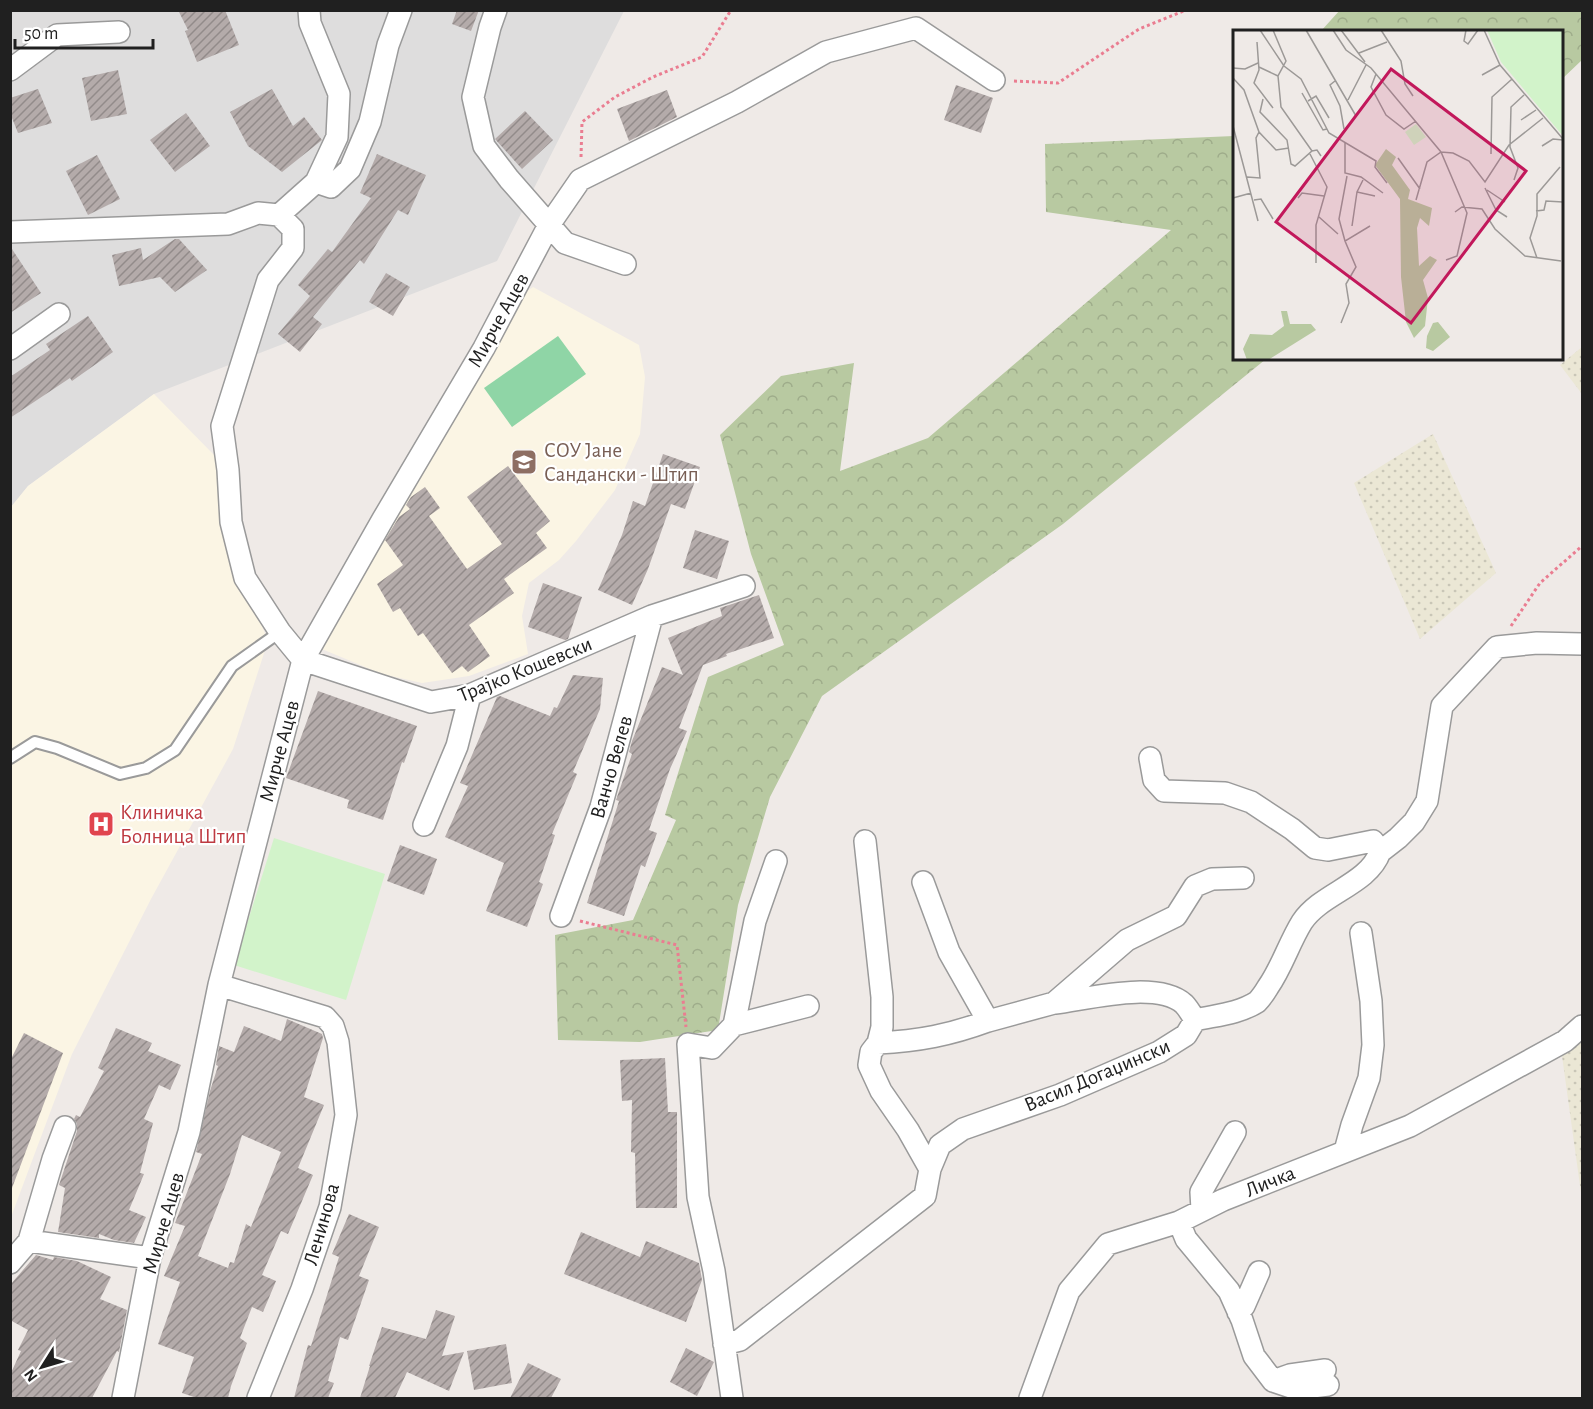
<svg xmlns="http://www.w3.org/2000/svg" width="1593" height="1409" viewBox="0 0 1593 1409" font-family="'Alegreya Sans',sans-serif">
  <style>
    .residential { fill: #dedddd }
    .education { fill: #fbf5e4 }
    .farmland { fill: url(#farmland-dots) }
    .forest { fill: url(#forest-crowns) }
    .park { fill: #d2f3ca }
    .pitch { fill: #8fd5a6 }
    .building { fill: url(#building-hatch); fill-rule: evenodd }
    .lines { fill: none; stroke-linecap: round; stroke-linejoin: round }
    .service-casing { stroke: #9a9a9a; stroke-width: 14 }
    .minor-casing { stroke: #9a9a9a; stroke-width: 24 }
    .path { stroke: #ea7d91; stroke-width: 3; stroke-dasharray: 3 3; stroke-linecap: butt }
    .service { stroke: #fff; stroke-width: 10 }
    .minor { stroke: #fff; stroke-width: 21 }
    .labels { text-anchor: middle; stroke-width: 4.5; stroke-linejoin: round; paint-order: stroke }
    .street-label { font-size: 21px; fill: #202020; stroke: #fff }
    .education-label { font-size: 21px; fill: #785e54; stroke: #fff; text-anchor: start }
    .health-label { font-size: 21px; fill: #be3a42; stroke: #fff; text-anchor: start }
    .inset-road { fill: none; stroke: #9c9997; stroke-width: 1.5 }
    .view { fill: #c2185b; fill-opacity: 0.15; stroke: #c2185b; stroke-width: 3 }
    .inset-edge { fill: none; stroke: #202020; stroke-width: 3 }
  </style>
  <defs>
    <pattern id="farmland-dots" width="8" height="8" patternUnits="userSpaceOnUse" patternTransform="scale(1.5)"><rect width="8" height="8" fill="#ebe7d5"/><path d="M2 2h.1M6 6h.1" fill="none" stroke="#c9c6b7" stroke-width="1.8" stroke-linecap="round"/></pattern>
    <pattern id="forest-crowns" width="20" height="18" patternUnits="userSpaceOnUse" patternTransform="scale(1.5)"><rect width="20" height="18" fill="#b8c9a1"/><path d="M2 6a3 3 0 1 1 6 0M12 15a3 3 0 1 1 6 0" fill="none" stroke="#9eac8a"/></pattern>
    <pattern id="building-hatch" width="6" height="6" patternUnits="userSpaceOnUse" patternTransform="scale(1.5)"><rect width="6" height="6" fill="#b4abaa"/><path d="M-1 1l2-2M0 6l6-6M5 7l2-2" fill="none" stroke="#928b8a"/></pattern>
  </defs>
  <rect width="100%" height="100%" fill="#efeae7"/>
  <path class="residential" d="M11,11H624L497,261L154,394L28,486L11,507Z"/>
  <path class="education" d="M533,287L639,345L645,377L640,434L615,490L576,541L559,560L529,583L522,616L528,654L469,676L422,683L382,674L317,647L518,298Z
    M154,394L218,459L223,529L268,641L233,749L151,899L72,1054L11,1217V507L28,486Z"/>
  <path class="farmland" d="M1582,347V394L1560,365Z
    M1433,434L1496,573L1420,639L1354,483Z
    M1582,1040V1200L1562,1056Z"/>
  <path class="forest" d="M1340,10L1582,11V60L1562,79V32L1321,31Z
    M1234,136V358L1266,359L1063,524L822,696L770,797L738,905L718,1030L640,1042L558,1040L555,935L633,920L676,820L665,815L708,677L784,645L751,554L720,435L781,376L854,363L840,471L928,438L1171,230L1046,212L1045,144Z"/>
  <path class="park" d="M274,838L385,874L346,1000L234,965Z"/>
  <path class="pitch" d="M558,336L586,374L512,427L484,388Z"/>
  <path class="building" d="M178,10H225L239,45L197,62L185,31L188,30Z
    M457,10H479L471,31L452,24Z
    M118,70L127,114L91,121L82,78Z
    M956,85L993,98L981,133L944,120Z
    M38,89L52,123L18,133L10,113V98Z
    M272,89L293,126L304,117L322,140L282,172L248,146L230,112Z
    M667,90L677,117L629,141L617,109Z
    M525,111L553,140L522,169L495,139Z
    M186,113L210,146L175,172L150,140Z
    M377,154L426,175L408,215L398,210L364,264L360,260L313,317L322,324L300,352L278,334L310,296L298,285L328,249L332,252L371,198L360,193Z
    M97,155L120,199L88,215L66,171Z
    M175,239H179L207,270L175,292L160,277L119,286L112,255L141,248L143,260Z
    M10,246L41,293L10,313Z
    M386,273L410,287L393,316L369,302Z
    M88,316L113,352L72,381L70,378L10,418V377L50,350L46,344Z
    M663,454L700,467L685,509L671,504L648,569L632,605L598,590L622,535L633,501L645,506Z
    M508,466L550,521L536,533L547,548L504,579L514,593L469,625L490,656L468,672L462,666L452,673L423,633L418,636L400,608L393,612L377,584L403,565L385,540L399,517L410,509L406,505L411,497L425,487L440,508L429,516L467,569L502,544L467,497Z
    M695,530L729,541L717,579L683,568Z
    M543,583L582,597L568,639L565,640L528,627Z
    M759,595L774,638L726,654L727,656L703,665L679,728L687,731L670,769L649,830L657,833L645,867L641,865L624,916L587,903L619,801L616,800L632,754L629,752L632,741L662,667L683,675L668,638L722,616L720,608Z
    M573,675L603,678L600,709L573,772L577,774L552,834L555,835L539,882L543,884L527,927L486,911L504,863L445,837L468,786L460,783L497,697L500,696L550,716L554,707L557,708Z
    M318,691L417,726L404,763L402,762L383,820L347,808L349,800L286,778Z
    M400,845L437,859L424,895L387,881Z
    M287,1019L322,1034L323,1038L304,1097L324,1105L298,1168L313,1175L288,1234L281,1231L262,1275L276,1281L263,1312L252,1307L240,1338L247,1343L231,1386L228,1398H197L182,1393L194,1357L158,1344L180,1282L164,1276L185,1226L175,1223L202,1154L196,1152L210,1091L218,1066L216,1065L219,1046L234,1052L244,1026L281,1041ZM242,1135L281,1152L251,1227L246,1224L234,1263L230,1262L228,1268L198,1256L230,1174Z
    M116,1028L152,1043L148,1051L181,1065L170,1090L159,1085L144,1119L153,1123L140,1173L144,1174L129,1210L146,1217L134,1243L114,1240L99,1234V1238L58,1232L65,1188L59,1185L77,1131V1124L74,1119L76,1115L80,1117L104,1071L98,1068Z
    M24,1033L63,1053L12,1188L10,1061Z
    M665,1058L668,1112H677V1208H636L635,1153L631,1152L632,1100L622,1101L620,1060Z
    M349,1214L379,1227L359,1276L369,1280L348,1340L340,1337L328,1381L334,1383L328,1398H294L308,1345L311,1346L339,1257L332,1254Z
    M581,1232L640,1257L646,1241L699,1263L702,1280L686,1322L564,1274Z
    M36,1255L53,1260L54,1257L77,1261L111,1277L100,1299L127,1310L119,1352L117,1351L92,1398H10V1375L21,1351L18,1350L28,1330L10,1320V1285Z
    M436,1310L455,1316L442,1356L464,1352L449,1391L407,1372L395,1398H360L370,1366H369L382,1327L426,1339Z
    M506,1344L512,1383L474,1390L467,1351Z
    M686,1348L714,1362L697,1396L670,1382Z
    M528,1363L561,1379L551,1398H510Z"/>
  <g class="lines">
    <g class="service-casing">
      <path id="service" d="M10,758L35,742L57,748L120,774L146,768L175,750L232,666L280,632"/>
    </g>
    <g class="minor-casing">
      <path id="minor" d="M496,10L490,27L473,97L484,146L509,179L565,243L625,264
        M10,70L57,35L119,32
        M316,182L331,187L350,169L370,122L388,45L401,10
        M279,215L316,182L337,137L339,94L310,23L309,10
        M10,232L228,224L258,213L279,215L293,229V248L268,280L222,426L228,470L231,522L245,578L280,632L303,660L431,702L470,695L652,616L744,586
        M10,349L59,314
        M1150,758L1154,780L1164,791L1225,793L1251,802L1292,829L1315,848L1328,850L1373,841L1380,852L1398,838L1414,822L1427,801L1442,706L1497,647L1537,643L1582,644
        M424,825L457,746L470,695
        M561,916L601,807L652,616
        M219,985L325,1017L333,1026L338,1042L346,1115L330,1207L302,1289L258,1398
        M1055,1003C1088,999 1157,980 1184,1004C1188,1008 1192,1015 1195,1020
        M988,1021L1054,1003L1127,940L1176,916L1195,886L1212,879L1243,878
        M734,1025L808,1006
        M878,1043C919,1041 950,1035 988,1021L949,952L923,882
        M1345,1151L1352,1125L1369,1078L1373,1045L1371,1001L1361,933
        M930,1169L940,1145L963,1129L1060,1095L1159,1052L1186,1035L1195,1020C1217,1015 1238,1014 1257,1002C1261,998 1265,992 1268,987C1282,967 1289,943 1302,922C1321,893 1368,885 1380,852
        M1202,1210L1201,1192L1235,1132
        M1179,1222L1186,1239L1229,1291L1242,1320L1254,1356L1273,1381L1297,1389L1328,1385
        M29,1241L150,1258
        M10,1263L29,1241L53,1159L65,1127
        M1238,1312L1244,1306L1259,1272
        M724,1344L740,1340L925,1196L930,1169L908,1130L881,1091L869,1065L871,1052L878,1043L882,1027V997L865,841
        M1273,1381L1290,1375L1325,1370
        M123,1398L150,1258L189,1132L219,985L303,660L383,519L484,348L549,225L580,180L737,102L826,52L916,28L994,80
        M732,1398L714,1271L698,1197L688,1044L712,1048L734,1025L755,921L776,861
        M1030,1398L1069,1291L1108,1244L1179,1222L1223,1200L1410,1126L1565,1041L1582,1026"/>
    </g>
    <path class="path" d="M1014,81L1058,83L1139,29L1186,10
      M581,157L582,122L615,97L653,77L702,57L731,10
      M1511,626L1540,583L1582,546
      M580,921L677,945L686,1027"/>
    <use href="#service" class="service"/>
    <use href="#minor" class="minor"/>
  </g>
  <defs>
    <g id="school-square" transform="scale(1.35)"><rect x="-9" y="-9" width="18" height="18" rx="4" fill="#8d6e63" stroke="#fff"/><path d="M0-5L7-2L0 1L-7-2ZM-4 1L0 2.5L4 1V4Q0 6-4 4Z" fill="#fff"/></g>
    <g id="hospital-square" transform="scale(1.35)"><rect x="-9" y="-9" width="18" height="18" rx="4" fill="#e0444e" stroke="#fff"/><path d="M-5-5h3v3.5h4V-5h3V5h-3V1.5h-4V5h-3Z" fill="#fff"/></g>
  </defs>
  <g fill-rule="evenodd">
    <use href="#school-square" x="524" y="462"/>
    <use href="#hospital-square" x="101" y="824"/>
  </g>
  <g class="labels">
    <g class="street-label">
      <text transform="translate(498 320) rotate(-61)" y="7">Мирче Ацев</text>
      <text transform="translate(525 669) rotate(-22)" y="7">Трајко Кошевски</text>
      <text transform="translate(279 751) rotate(-75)" y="7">Мирче Ацев</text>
      <text transform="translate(611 767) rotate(-74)" y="7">Ванчо Велев</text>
      <text transform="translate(1097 1075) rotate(-23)" y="7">Васил Догаџински</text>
      <text transform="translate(1270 1181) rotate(-22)" y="7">Личка</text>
      <text transform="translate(163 1223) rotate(-74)" y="7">Мирче Ацев</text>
      <text transform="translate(321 1224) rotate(-74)" y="7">Ленинова</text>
    </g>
    <g class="education-label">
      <text x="544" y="457">СОУ Јане<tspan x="544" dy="24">Сандански - Штип</tspan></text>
    </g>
    <g class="health-label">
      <text x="120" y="819">Клиничка<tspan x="120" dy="24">Болница Штип</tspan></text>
    </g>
  </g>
  <g transform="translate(1233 30)">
    <rect width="330" height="330" fill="#efeae7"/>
    <path d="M153,119L163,127L159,135L177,160L175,169L199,178L196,196L187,188L184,198L186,236L197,226L204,230L190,250L195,268L192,296L181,308L173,292L168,247L167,169L142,135ZM48,281H54L57,294H78L83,300L35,330H14L10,319L17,304L39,305L51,296ZM205,292L217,307L200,321L193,318L194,306L200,293Z" fill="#b8c9a1"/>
    <path d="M254,0L330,1V106L268,32ZM183,94L193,107L181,115L172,102Z" fill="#d2f3ca"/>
    <path class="inset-road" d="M27,0L51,36L68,49L96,103L143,131L142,137L154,153M40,0L53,31L45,46L48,77L79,121M73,0L123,86M100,0L113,20L138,38L208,122L234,183L224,226L213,230M108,0L132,32M148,0L168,31L172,54L180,66M233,0L231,11L235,14L245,0M251,0L267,35L330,109M24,12L26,40L21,53L40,78M126,23L154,12M26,37L45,46M0,38L12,39L25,33M143,44L138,57L153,85L171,99L183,91M249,45L267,35M0,48L11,60L26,102L43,120L56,118M102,51L97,55L107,76L111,99M69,63L90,100L94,99M30,69L27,82L54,110L58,134L62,136L79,121L84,120L88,126M115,70L133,35M75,71L83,66L96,88M288,90L303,80M0,96L25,191M112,113V143L128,147L150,163M309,116L320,109L330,110M77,124L94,157L83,195V233M258,124L259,67L279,49M165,128L187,159M14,147L27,148L23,108L26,102M130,150L124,162L142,166M281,150L285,138L277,117L278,77L291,65M252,158L263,180L274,187M254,160L272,172M0,168L18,163M65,168L69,163L91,166M21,170L28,169L40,189M183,170L194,132L208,122L220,123L236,131L252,152L276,115L310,88M303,181L311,180L313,171L330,172M222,182L229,177L249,179L262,199L292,226L328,231M86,187L105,204M119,196L124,162M112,211L106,189L114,146M304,228L297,208L304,186V164L327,137M108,293L116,273L113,254L123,237L112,211L137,196"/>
    <path class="view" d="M158,39L293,141L178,293L43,192Z"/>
    <rect width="330" height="330" class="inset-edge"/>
  </g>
  <rect width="1593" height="1409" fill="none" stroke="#202020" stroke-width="24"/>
  <g transform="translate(42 1367) rotate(233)" stroke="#ffffff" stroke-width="4.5" paint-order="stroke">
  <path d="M0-4.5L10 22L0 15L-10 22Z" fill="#202020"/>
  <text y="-9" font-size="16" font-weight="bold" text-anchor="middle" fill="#202020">N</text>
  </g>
  <path d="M15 39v9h138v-9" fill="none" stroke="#202020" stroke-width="3"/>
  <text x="24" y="39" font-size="18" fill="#202020" stroke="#ffffff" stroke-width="4.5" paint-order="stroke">50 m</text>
</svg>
